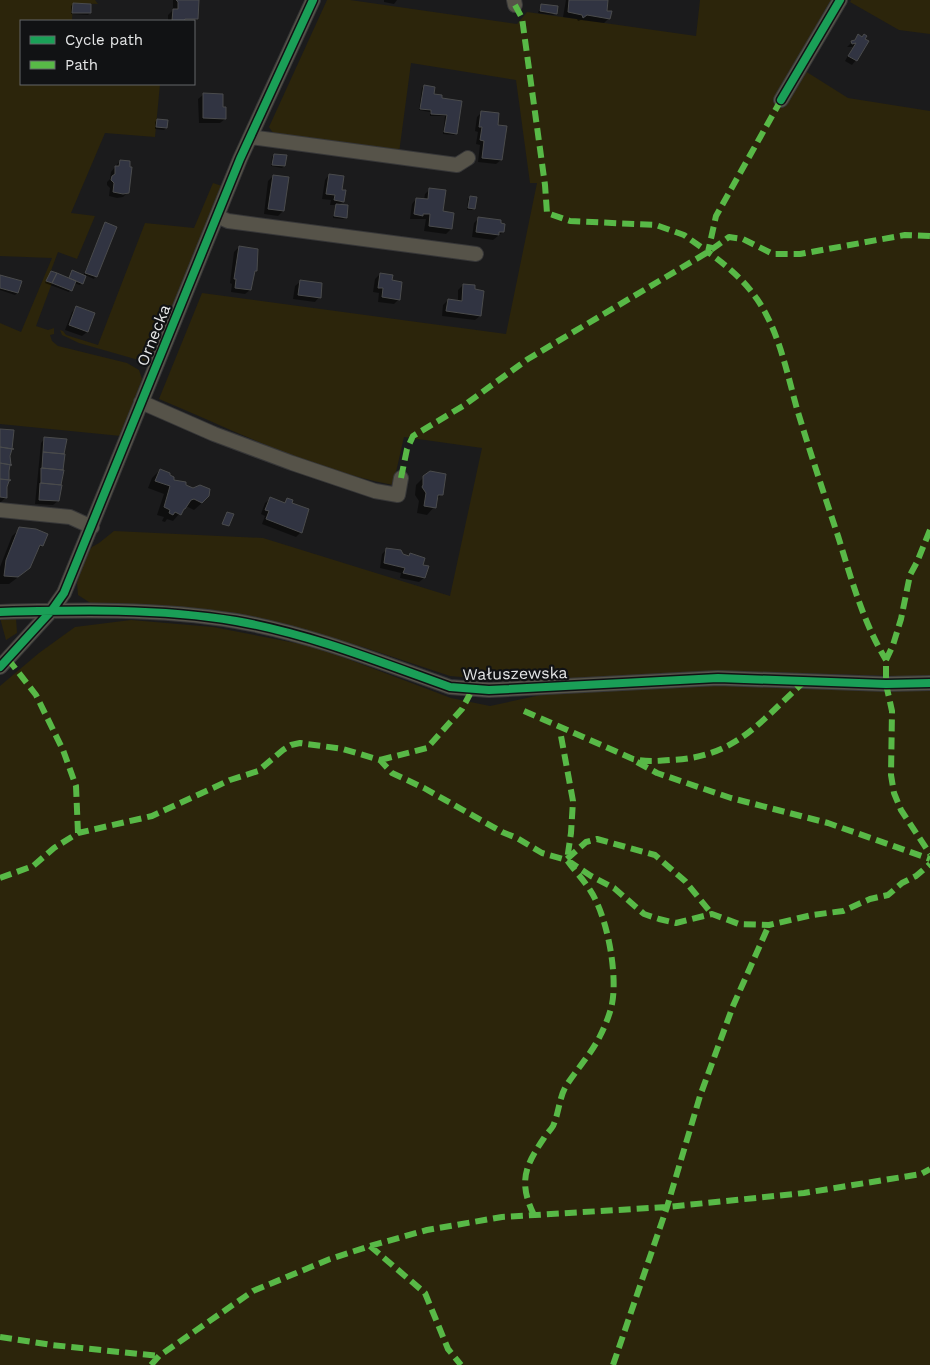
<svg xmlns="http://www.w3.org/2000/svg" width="930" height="1365" viewBox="0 0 930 1365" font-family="'Work Sans',sans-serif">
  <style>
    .green { fill: #2c250b }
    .shadow { fill: #0007 }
    .building { fill: #313442; stroke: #4a4b4c }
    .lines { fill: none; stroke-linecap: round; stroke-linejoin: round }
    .minor-casing { stroke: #373738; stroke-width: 16 }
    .minor { stroke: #565349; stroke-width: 14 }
    .quiet { stroke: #58b947; stroke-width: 6; stroke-dasharray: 12 6; stroke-linecap: butt }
    .cycleway-casing { stroke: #111214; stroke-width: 11 }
    .cycleway { stroke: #1a9f57; stroke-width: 8 }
    .labels { text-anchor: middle; stroke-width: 4.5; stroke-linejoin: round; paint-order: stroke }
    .street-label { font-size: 16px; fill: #e4e5e6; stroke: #111214 }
  </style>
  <rect width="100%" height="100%" fill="#1b1b1c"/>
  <path class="green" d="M0,0H95L98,4L73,3L72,21H21V84H160L155,137L105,133L71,213L95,216L77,259L58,252L47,281L52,283L36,326L48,330L54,328V334L50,335L52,341L58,346L127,363L139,370L142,379L121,436L0,424V323L21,332L52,258L0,256Z
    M327,0H350L517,24L527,12L696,36L700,0H831L794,64L848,98L930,111V677L725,671L518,682L450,676L363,647L264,620L213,611L116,604H92L78,595L77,583L87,553L92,547L99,543L114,531L263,538L450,596L482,448L404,437L393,485C311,469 235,431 159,399L202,293L506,334L537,183H530L516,80L411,63L399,153L275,136L269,127Z
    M851,0H930V34L899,30L850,2Z
    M213,183L222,186L155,353L148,360L142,361L79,343L62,335L60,330L63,331L66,335L98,345L145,223L194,228Z
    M0,618H16L17,633L6,640Z
    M131,620L213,627L316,647L451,698L490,706L550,693L703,686H802L930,690V1365H0V686L39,653L75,627Z"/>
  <path class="shadow" d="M173,0H190L197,19L194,22L168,21V15L173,10Z
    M384,0H397L394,4L384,2Z
    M566,0H606L605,12L609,18L604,23L581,20L578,21L577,19L563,17Z
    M73,4L90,13L88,15L71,14V6Z
    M541,5L555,13L553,15L538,13Z
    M858,36L856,60L852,65L845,61L853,47H847Z
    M424,86L433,95L441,96L456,133L454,135L443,134L445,116H430V112L419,110L422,88Z
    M203,95L221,108L225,119L220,123H199L198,99Z
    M482,112L496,126L501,160L496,164L478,162L480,145L476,144L478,132L475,131L477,117Z
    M157,120L166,128L164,130L155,129V122Z
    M274,155L284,166L282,168L271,166L272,157Z
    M120,161L128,192L123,197L117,198L109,196L110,188L107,185V182L110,179L111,172Z
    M329,175L341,191L343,201L339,205L345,217L343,219L333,218L336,205H330L331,200L322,199L325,180Z
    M273,176L287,178L283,211L278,216L264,214L268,181Z
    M430,189L451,229L446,234L424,231L426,219H410L412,204L416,199L424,200L425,194Z
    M470,197L474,208L472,210H467L468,199Z
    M479,218L503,232L493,240L472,237L474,223Z
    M106,223L116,227L94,279L85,275L82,283L80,285L74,283L69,292L45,283L51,272L68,279L73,271L83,276Z
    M239,247L256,271L254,273L250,290L245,294L231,292L232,284L230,283L234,252Z
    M380,274L390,282L399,299L394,304L378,302L379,293L373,292L375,279Z
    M0,276L17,293L15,295L0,290Z
    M300,282L319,297L315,302L293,299L295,286Z
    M463,285L480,316L475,320L442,316L443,305L448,300L458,302V290Z
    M77,307L93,314L87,332L82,336L65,330L72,312Z
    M0,430L13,431L6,497L1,502H0Z
    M45,438L61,486L58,501L53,505L35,504L41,443Z
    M160,470L173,481L185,486L204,501L194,510L186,506L173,521L167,519L165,522L162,521L164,517L157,515L164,494L148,488L152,478Z
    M424,477L441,495L435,501L434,507L427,515L417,513L419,501L415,495L416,485Z
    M270,499L284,504L288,500L301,532L296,537L262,524L265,516L261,514L265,503Z
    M20,529L42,545L36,552L29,567L21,575L9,584H0V567L12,536Z
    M387,549L408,557L410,555L424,578L419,582L400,578L401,573L380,568L382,554Z"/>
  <path class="building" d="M176,0H199L198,19H185L184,21H172L173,9H178V2Z
    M569,0H608L607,11H612L610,19L587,15L583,18L582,15L568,12Z
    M73,3L91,4V13H72Z
    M541,4L558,6L557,14L540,11Z
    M858,34L862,37L864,34L867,36L865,39L869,41L857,61L848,56L856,43L852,44L851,41L855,40Z
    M424,85L435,87L434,94L442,95V98L462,101L457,134L444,132L447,115L431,114V110L420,109Z
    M203,93L223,94V107H226V119L203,118Z
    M481,111L499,113L498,125L507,126L502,160L482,158L484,141L480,140L482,127H479Z
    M157,119L168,120L167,128L156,127Z
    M274,154L287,155L285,166L272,165Z
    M120,160L130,161V167H132L129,193L123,194L113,192L114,183L111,180L112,176L115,174V166H119Z
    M329,174L344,176L342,190H346L344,202L334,200L335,195L326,194Z
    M273,175L289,177L284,211L268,209Z
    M429,188L446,190L443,211L454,213L452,229L429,226L430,214H423V216L414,214L416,198L428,199Z
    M470,196L477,197L475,209L468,208Z
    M336,204L348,205L347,218L334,216Z
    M478,217L501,220V223L505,224L504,232H499V235L476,232Z
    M105,222L117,227L97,277L85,273Z
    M239,246L258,249L257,271H255L251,290L235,288L236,279H234Z
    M72,270L86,276L83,284L69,278Z
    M51,271L57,273L52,283L46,281Z
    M57,273L76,281L72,291L52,283Z
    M380,273L393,275L392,280L402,282L400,300L382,297L383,288H378Z
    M0,275L22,281L18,293L0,288Z
    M300,280L322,283L321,298L298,295Z
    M463,284L475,285V289L484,291L481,316L446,311L448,299L462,301Z
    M76,306L95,313L88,332L69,325Z
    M0,429L14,430L12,449L0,447Z
    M44,437L67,439L64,454L43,452Z
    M0,447L14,449H12L10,456L11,465L0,463Z
    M43,452L65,454L63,470L42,468Z
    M0,463L12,465H10L9,471V480L0,479Z
    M41,468L64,470L61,485L41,483Z
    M160,469L170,473V475L174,477V480L186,482V485L193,488L200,485L210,489L209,496L202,503L194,499L191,500L185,509H184L181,515L175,512L173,515L169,513L170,510L164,507L170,486L155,481Z
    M430,471L446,474L443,495H438L436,508L424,506L426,493L422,487L423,485V476Z
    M0,479L11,480L9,481L7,487V498L0,497Z
    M40,483L62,485L59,501L39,500Z
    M270,497L285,503L287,498L293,500L292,503L309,509L302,533L266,519L269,511L265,510Z
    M227,512L234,514L229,526L222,524Z
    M19,527L36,529L48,534L43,546L40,545L30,568L18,577L4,576L6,560Z
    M386,548L401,550L403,554L409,556L410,553L425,558L423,565L429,566L425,578L403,573L405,568L384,563Z"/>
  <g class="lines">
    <g class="minor-casing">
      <path id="minor" d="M514,0L515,5
        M781,100L840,0
        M250,137L457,165L468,158
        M217,216L228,221L476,254
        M141,402L214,434L292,463L375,491L398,495L401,478
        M0,510L70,517L92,527
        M0,612C78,610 158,608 236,621C310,634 380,662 450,687L489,690L718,678L886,684L930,683
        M0,667L52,610L64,593L240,159L313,0"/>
    </g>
    <use href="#minor" class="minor"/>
    <path class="quiet" d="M515,5L522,18L545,185L547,213L570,221L656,225L684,235L708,252
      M781,100L716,216L708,252C727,266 744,280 757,299C779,331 787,373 797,409C810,452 824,494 838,536C851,578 863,622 886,660
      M401,478L407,449L413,436L463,406L528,359L708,252L729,237L743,239L773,254H800L905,235L930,236
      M930,530L917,562L910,575L901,619L893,645L886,660V684L892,711L891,775L894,793L901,810L930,854
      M8,659L36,695L63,750L76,786L78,833
      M524,711L633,759C646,762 658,761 671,760C737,757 760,721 805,681
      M380,760L427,748L462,709L470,694
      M637,762L657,773L731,798L828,823L930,859
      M567,859L586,842L597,839L655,855L685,881L712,914
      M0,878L33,866L54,848L78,833L152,816L230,780L258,771L283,750L291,745L300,743L343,749L380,760L392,773L424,788L502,832L517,838L542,853L567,860L591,876L614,888L644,914L659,919L676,923L712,914L739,924L769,925L812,915L843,911L870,899L888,895L902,883L916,876L930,864
      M534,1215C518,1182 525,1166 544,1138C546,1134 551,1130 553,1126C559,1113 559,1098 566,1086C577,1069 591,1054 600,1036C605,1026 610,1014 612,1004C618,974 607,915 590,890C583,879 574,870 567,860L571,833L573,801L561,736L564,727
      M370,1246L425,1293L448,1349L461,1365
      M0,1337L52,1345L159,1356
      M151,1365L159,1356L253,1291L330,1259L370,1246L427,1230L502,1217L667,1207L804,1193L921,1174L930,1169
      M613,1365L667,1207L700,1096L733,1006L769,925"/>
    <g class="cycleway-casing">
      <path id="cycleway" d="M781,100L840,0
        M0,612C78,610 158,608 236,621C310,634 380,662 450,687L489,690L718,678L886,684L930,683
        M0,667L52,610L64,593L240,159L313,0"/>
    </g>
    <use href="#cycleway" class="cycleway"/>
  </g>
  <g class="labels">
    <g class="street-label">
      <text transform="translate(153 335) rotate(-68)" y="6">Ornecka</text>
      <text transform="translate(515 673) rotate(-1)" y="6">Wałuszewska</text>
    </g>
  </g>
  <rect x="20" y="20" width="175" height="65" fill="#111214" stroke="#656668"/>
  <rect x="30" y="36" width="25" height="8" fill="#1a9f57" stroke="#656668"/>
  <text x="65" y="45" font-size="15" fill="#e4e5e6">Cycle path</text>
  <rect x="30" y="61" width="25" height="8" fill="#58b947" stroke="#656668"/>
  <text x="65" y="70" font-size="15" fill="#e4e5e6">Path</text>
</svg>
